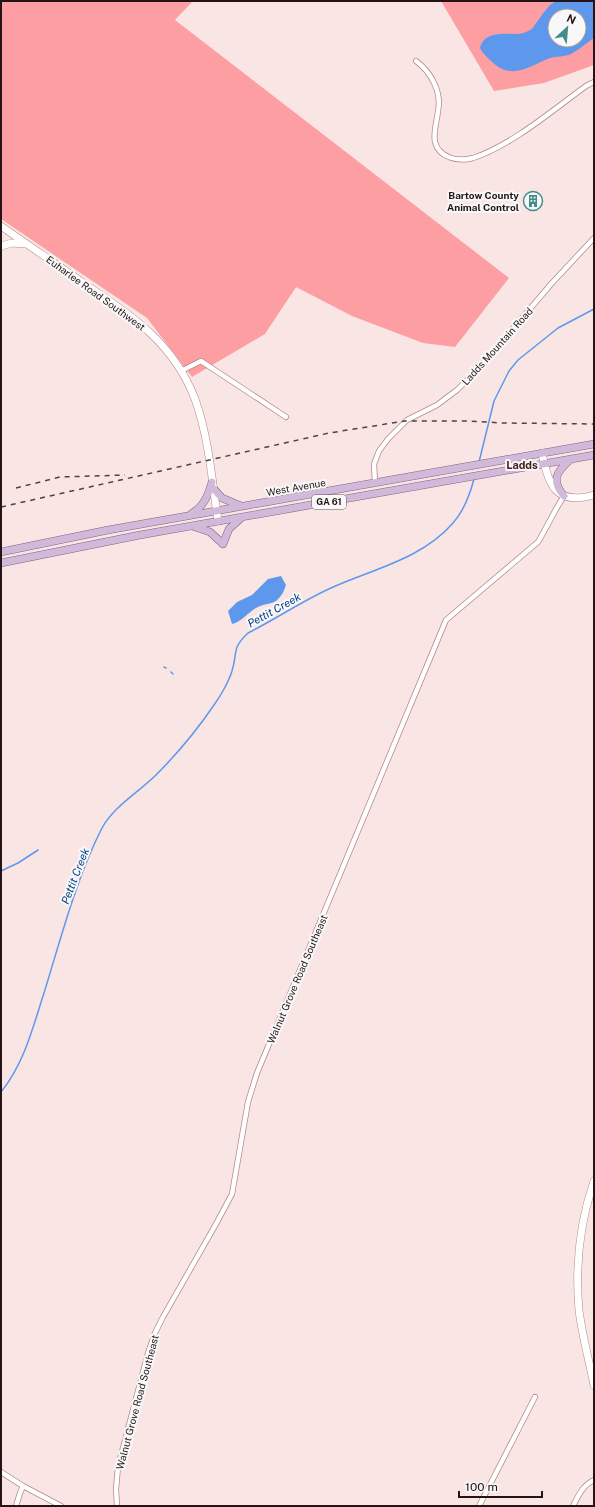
<svg xmlns="http://www.w3.org/2000/svg" width="595" height="1507" viewBox="0 0 595 1507" font-family="'Public Sans',sans-serif">
  <style>
    .forest { fill: #fd9fa2; fill-rule: evenodd }
    .water { fill: #5d98ed; fill-rule: evenodd }
    .lines { fill: none; stroke-linecap: round; stroke-linejoin: round }
    .stream { stroke: #5d98ed; stroke-width: 1.5 }
    .street-casing { stroke: #b58788; stroke-width: 6 }
    .secondary-casing { stroke: #b58788; stroke-width: 8 }
    .primary-casing { stroke: #816185; stroke-width: 8 }
    .street { stroke: #fff; stroke-width: 4.5 }
    .secondary { stroke: #fff; stroke-width: 7 }
    .primary { stroke: #d1b9da; stroke-width: 7 }
    .rail { stroke: #524141; stroke-width: 1.5; stroke-dasharray: 5 5; stroke-linecap: butt }
    .labels { text-anchor: middle; stroke-width: 4; stroke-linejoin: round; paint-order: stroke }
    .shield { fill: #f8f8f8; stroke: #645859; stroke-width: 1 }
    .shield-label { font-size: 9px; font-weight: bold; fill: #251415 }
    .poi-label { font-size: 10px; font-weight: bold; fill: #251415; stroke: #f8f8f8; text-anchor: end }
    .street-label { font-size: 10px; fill: #251415; stroke: #f8f8f8 }
    .neighbourhood-label { font-size: 11px; font-weight: bold; fill: #452022; stroke: #f8f8f8 }
    .water-label { font-size: 11px; font-style: italic; fill: #003e87; stroke: #f8f8f8 }
  </style>
  <rect width="100%" height="100%" fill="#fae5e5"/>
  <path class="forest" d="M1,1H193L175,20L509,278L455,347L423,343L352,316L296,287L265,334L192,377L147,318L1,219Z
    M441,1H594V65L544,83L494,91ZM555,16H579V40H555Z"/>
  <path class="water" d="M556,1H594V38C588,42 577,51 571,54C565,57 556,56 550,58C529,66 513,81 492,62C488,58 483,54 480,48C484,31 504,34 518,34C523,34 528,31 532,29L544,12L550,5ZM555,16H579V40H555Z
    M281,576L286,585C284,591 282,596 276,601C271,604 264,604 258,607C248,612 242,622 232,624L228,611L237,602L252,595L268,579Z"/>
  <g class="lines">
    <path class="stream" d="M479,462L494,401L509,371L518,360L558,328L594,309
      M164,667L166,668
      M171,672L173,674
      M1,871L18,863L38,850
      M1,1092C24,1064 33,1027 44,993C61,938 76,879 102,828C113,807 140,791 156,775C177,754 197,730 214,705C220,697 229,681 232,671C238,652 231,649 248,633C276,619 302,601 331,588C373,569 422,559 453,523C464,511 470,494 474,479"/>
    <g class="street-casing">
      <path id="street" d="M416,61C431,72 442,92 438,111C437,121 433,132 435,142C439,158 458,162 473,158C512,145 553,110 586,86L594,82
        M181,371L201,361L286,417
        M375,483L374,464L379,451L388,439L407,420L437,405L457,390L481,366L552,283L594,238
        M1,1472L23,1486L61,1506
        M16,1506L20,1493L23,1486
        M117,1506L116,1489L118,1467L148,1353L155,1333L163,1317L216,1224L232,1194L248,1102L257,1073L446,620L538,542C547,527 554,511 564,496
        M479,1506L535,1397
        M573,1506C578,1496 583,1485 594,1480"/>
    </g>
    <g class="secondary-casing">
      <path id="secondary" d="M1,226C29,246 58,265 86,285C133,316 174,344 195,399C209,438 212,481 218,521
        M1,246L12,243L26,244
        M542,453C548,485 556,506 594,495
        M594,1181C580,1222 575,1266 579,1310C582,1335 589,1360 594,1385"/>
    </g>
    <g class="primary-casing">
      <path id="primary" d="M213,488L222,498L241,506
        M564,496C551,481 556,472 570,460
        M191,514C204,506 208,496 212,482
        M195,527L210,532L223,544
        M223,544L229,529L240,519
        M1,552L108,530L594,444
        M1,563L140,535L594,455"/>
    </g>
    <use href="#street" class="street"/>
    <use href="#secondary" class="secondary"/>
    <use href="#primary" class="primary"/>
    <path class="rail" d="M16,488L60,477L125,475
      M1,507L329,433L405,421H469L503,423L594,424"/>
  </g>
  <defs>
    <g id="building-ring" transform="scale(1)"><circle r="9.5" fill="#f8f8f8" stroke="#448c8e" stroke-width="1.5"/><path d="M-4-6H4V6H1V3H-1V6H-4ZM-2.5-4.3h1.7v1.8h-1.7ZM.8-4.3h1.7v1.8H.8ZM-2.5-1h1.7V.8h-1.7ZM.8-1h1.7V.8H.8Z" fill="#448c8e"/></g>
  </defs>
  <g fill-rule="evenodd">
    <use href="#building-ring" x="533" y="201"/>
  </g>
  <g class="labels">
    <rect class="shield" x="312" y="495" width="34" height="14" rx="3"/>
    <g class="shield-label">
      <text x="329" y="505">GA 61</text>
    </g>
    <g class="poi-label">
      <text x="519" y="199">Bartow County<tspan x="519" dy="12">Animal Control</tspan></text>
    </g>
    <g class="street-label">
      <text transform="translate(96 293) rotate(36)" y="4">Euharlee Road Southwest</text>
      <text transform="translate(497 346) rotate(-48)" y="4">Ladds Mountain Road</text>
      <text transform="translate(296 487) rotate(-10)" y="4">West Avenue</text>
      <text transform="translate(297 979) rotate(-67)" y="4">Walnut Grove Road Southeast</text>
      <text transform="translate(137 1402) rotate(-75)" y="4">Walnut Grove Road Southeast</text>
    </g>
    <g class="neighbourhood-label">
      <text x="522" y="469">Ladds</text>
    </g>
    <g class="water-label">
      <text transform="translate(274 610) rotate(-29)" y="4">Pettit Creek</text>
      <text transform="translate(75 876) rotate(-69)" y="4">Pettit Creek</text>
    </g>
  </g>
  <rect width="595" height="1507" fill="none" stroke="#251415" stroke-width="4"/>
  <g transform="translate(567 28) rotate(26)"><circle r="19" fill="#f8f8f8" stroke="#a49d9d"/>
  <path d="M0-3L7 15L0 10L-7 15Z" fill="#448c8e"/>
  <text y="-6" font-size="11" font-weight="bold" text-anchor="middle" fill="#251415">N</text>
  </g>
  <path d="M459 1491v6h83v-6" fill="none" stroke="#251415" stroke-width="2"/>
  <text x="465" y="1491" font-size="12" fill="#251415" stroke="#f8f8f8" stroke-width="3" paint-order="stroke">100 m</text>
</svg>
